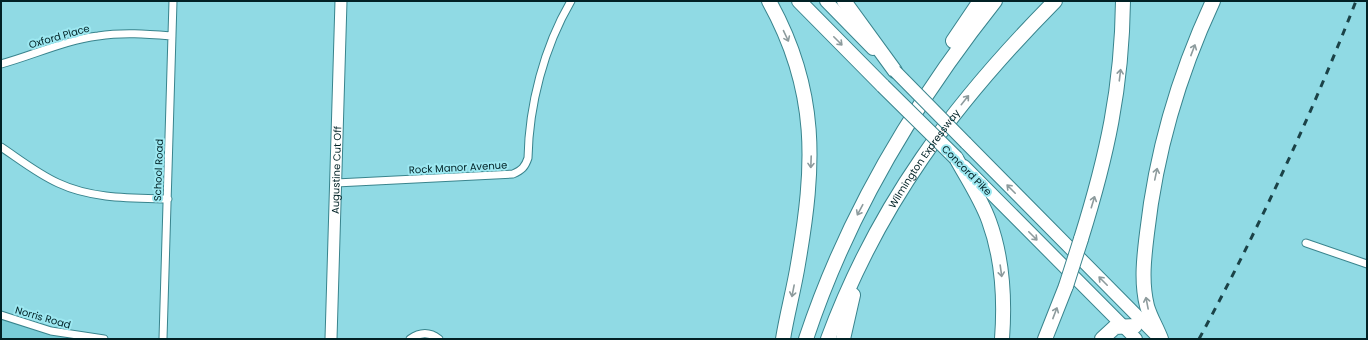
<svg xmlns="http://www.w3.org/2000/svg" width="1368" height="340" viewBox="0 0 1368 340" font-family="Poppins,sans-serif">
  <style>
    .built { fill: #79cdd8 }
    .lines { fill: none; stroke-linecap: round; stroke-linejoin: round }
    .street-casing { stroke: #39848d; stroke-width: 9 }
    .secondary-casing { stroke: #39848d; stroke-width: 13 }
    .primary-casing { stroke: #39848d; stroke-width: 14 }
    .highway-casing { stroke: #39848d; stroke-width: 16 }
    .street { stroke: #fff; stroke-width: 7 }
    .secondary { stroke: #fff; stroke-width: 11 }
    .primary { stroke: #fff; stroke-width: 12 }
    .highway { stroke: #fff; stroke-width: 14 }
    .rail { stroke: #1b4247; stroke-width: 3; stroke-dasharray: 7 7; stroke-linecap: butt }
    .primary-bridge-casing { stroke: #39848d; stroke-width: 14; stroke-linecap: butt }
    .highway-bridge-casing { stroke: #39848d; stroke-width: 16; stroke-linecap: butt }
    .primary-bridge { stroke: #fff; stroke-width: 12 }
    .highway-bridge { stroke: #fff; stroke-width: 14 }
    .oneway { stroke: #8d9b9d }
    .labels { text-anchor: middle; stroke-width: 4; stroke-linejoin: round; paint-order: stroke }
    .street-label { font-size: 10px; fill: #012125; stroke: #9de8f1 }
  </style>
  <rect width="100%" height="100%" fill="#90dae4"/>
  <path class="built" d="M1,315L30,325L104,339H1Z"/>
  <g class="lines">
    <g class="street-casing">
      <path id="street" d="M1,64C34,55 65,40 98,36C123,32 147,34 172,36
        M1,147C19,159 38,174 58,183C92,199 131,198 168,199
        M336,183L513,174C522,170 525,167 528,158C529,105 544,47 571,1
        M1306,243L1367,264
        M1,315L51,331L104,339
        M163,339L173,1
        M410,339C420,332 430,332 439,339"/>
    </g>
    <g class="secondary-casing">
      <g id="secondary">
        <path id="s1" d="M331,339L341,1"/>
      </g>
    </g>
    <g class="primary-casing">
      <path id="primary" d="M826,1L873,49
        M966,143L1159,338
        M964,166L1136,339"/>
    </g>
    <g class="highway-casing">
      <g id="highway">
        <path d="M769,1C819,91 815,166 798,264C794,289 787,314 783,339"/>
        <path d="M799,1L883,86"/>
        <path d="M844,1L895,71"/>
        <path d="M953,41L980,1"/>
        <path d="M956,158C967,178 981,199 989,221C1003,259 1005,299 1002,339"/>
        <path d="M1081,239C1107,156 1122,88 1123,1"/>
        <path d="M806,339C847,215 914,103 995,1"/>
        <path id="s2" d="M828,339C878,204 954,103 1055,1"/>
        <path d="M843,339L853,295"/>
        <path d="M1045,339L1066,286"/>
        <path d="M1102,339L1115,327L1135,326"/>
        <path d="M1161,339C1157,328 1150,317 1147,306C1141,282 1144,257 1147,233C1156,153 1179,74 1213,1"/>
      </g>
    </g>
    <use href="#street" class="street"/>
    <use href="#secondary" class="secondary"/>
    <use href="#primary" class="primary"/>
    <use href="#highway" class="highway"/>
    <path class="rail" d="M1199,339C1258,230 1311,116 1356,1"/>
    <g class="primary-bridge-casing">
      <path id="primary-bridge" d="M895,71L966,143"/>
    </g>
    <g class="highway-bridge-casing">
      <path id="highway-bridge" d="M883,86L956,158
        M1066,286L1081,239"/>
    </g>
    <use href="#primary-bridge" class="primary-bridge"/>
    <use href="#highway-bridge" class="highway-bridge"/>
  </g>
  <defs><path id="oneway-shaft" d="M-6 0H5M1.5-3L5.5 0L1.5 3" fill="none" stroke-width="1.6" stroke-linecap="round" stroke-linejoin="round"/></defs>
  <g class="oneway">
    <use href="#oneway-shaft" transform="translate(786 36) rotate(65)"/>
    <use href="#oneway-shaft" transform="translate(838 41) rotate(45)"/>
    <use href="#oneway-shaft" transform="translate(1193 50) rotate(-69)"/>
    <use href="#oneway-shaft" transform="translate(1120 75) rotate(-83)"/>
    <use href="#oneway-shaft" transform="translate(965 100) rotate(-51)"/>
    <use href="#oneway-shaft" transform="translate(811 162) rotate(92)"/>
    <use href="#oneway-shaft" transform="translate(1156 174) rotate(-78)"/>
    <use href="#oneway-shaft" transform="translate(1011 189) rotate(-135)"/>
    <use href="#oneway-shaft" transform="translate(1093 202) rotate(-73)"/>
    <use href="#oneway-shaft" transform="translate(860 210) rotate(118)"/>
    <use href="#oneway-shaft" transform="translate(1033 236) rotate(45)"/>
    <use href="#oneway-shaft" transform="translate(1001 271) rotate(82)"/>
    <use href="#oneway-shaft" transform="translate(1103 281) rotate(-135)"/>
    <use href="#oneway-shaft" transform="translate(793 291) rotate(101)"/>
    <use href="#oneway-shaft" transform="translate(1147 303) rotate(-101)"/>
    <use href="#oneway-shaft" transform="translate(1055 313) rotate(-69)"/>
  </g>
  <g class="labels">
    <g class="street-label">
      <text transform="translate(59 36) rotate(-16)" y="4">Oxford Place</text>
      <text dy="4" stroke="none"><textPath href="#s2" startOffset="205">Wilmington Expressway</textPath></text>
      <text transform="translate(458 167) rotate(-3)" y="4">Rock Manor Avenue</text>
      <text transform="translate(158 170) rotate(-88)" y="4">School Road</text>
      <text dy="4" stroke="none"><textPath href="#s1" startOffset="169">Augustine Cut Off</textPath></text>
      <text transform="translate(967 170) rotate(45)" y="4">Concord Pike</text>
      <text transform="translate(43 317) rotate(16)" y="4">Norris Road</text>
    </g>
  </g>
  <rect width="1368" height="340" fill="none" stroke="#012125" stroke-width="4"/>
</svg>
